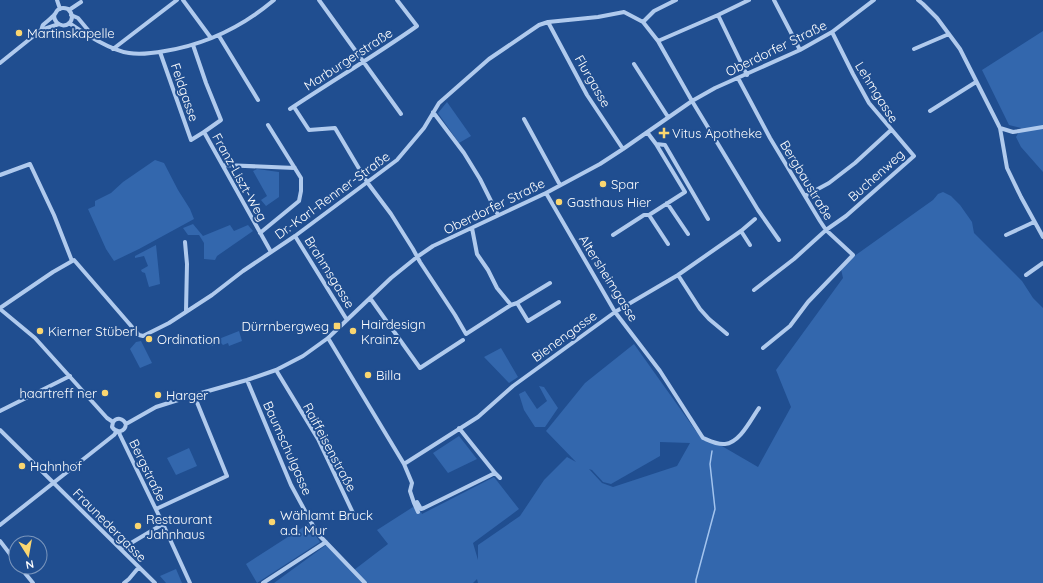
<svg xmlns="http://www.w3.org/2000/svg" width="1043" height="583" viewBox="0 0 1043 583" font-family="Quicksand,sans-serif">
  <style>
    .green { fill: #3367ad; fill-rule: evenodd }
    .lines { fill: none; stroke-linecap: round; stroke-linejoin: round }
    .stream { stroke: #a3c4ee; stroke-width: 1.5 }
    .street { stroke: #b0caed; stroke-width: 4 }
    .poi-dot { fill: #fad670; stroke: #204e90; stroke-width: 1.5 }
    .labels { text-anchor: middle; stroke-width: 4; stroke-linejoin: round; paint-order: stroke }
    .poi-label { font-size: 13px; fill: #fff; stroke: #204e90; text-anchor: start }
    .street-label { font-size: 13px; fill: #fff; stroke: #204e90 }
  </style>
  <rect width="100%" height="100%" fill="#204e90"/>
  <path class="green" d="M1043,31V172L1021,147L1016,137L1021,128L1009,125L982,70Z
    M447,102L471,136L459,143L438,113Z
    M155,160L164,163L178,190L190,209L194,219L139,249L114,261L106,249L88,209L95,206V201L111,193L123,182Z
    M257,169L279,172V197L266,206L261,200L267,196L253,171Z
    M943,192L951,196L960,205L972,222L974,233L1022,281L1033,298L1043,308V583H478L477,579L473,583H274L326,545L354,570L388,544L377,530L413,507L420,510L422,514L494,477L519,509L473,543L478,560V545L520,516L544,480L567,457L576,462L546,431L585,383L634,344L696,431L758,467L791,407L776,370L843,278L841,269L853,257L933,200L938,194ZM660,442L690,443L677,466L613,487L602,483L589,469L592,470L603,482L611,484L660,456Z
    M193,224L203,236L230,225L234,231L248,225L253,231L217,256L215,260L204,259V243L199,235H188L183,228Z
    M156,245L160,284L149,287L145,273L142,272L141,270L148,266L144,256L135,258V256Z
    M239,331L242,341L229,346L228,343L223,345L221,343L212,346L211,342Z
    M141,341L152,363L140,368L130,349L136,342Z
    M501,348L518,377L509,383L484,357Z
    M539,386L544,387L558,408L545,427H535L524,410L519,394L525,391L537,409L547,401Z
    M459,436L477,459L448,473L433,453Z
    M189,448L197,466L176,475L167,458Z
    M308,524L320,542L257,583L246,564Z
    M176,569L182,583H166L160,576Z"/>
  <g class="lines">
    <path class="stream" d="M696,583V580L715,509L710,464L712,451"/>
    <path class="street" d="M57,0L60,9
      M183,0L211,38
      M319,0L401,114
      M774,0L800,50
      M918,0L923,4L937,18L960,49L1000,128L1007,168L1021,197L1043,237
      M69,10L81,2
      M71,15L78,18L93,36
      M718,15L747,75
      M548,22L587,95L623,149
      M643,22L654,11L676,0
      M69,23C83,33 112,51 129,53C140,55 154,53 165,51C207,44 242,27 274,0
      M41,30C42,29 42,26 43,25C47,21 52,18 55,14C57,11 56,11 59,9C61,8 65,8 68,9C70,11 72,14 72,17C71,29 54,28 54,15
      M219,36L258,100
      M658,41L718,15L749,0
      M193,45L206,83L221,120L204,132
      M113,49L177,0
      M914,49L949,34
      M160,52L191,140L204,132L271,252
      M0,63L41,30L59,24
      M634,64L668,117
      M738,78L770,138L820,221L826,230L853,255L808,302L790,326L763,348
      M294,107L309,130L335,128L367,182L391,214L413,249L420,262L455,315L466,334L511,305L517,303L550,283
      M290,109C332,81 376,55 417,26L397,0
      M930,111L976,82
      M433,112L464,153L480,179L498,215
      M524,119L560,185
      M1000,128L1013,132L1043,127
      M647,132L656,144L665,145L708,219
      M656,144L685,192L649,215L668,244
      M223,165L295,168
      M0,175L30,164L54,215L72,261
      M546,193L615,312L660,371L703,438C710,441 717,445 725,444C740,443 751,419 759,408
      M805,196L829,183L855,163L891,130
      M667,203L688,234
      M472,228L477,254L488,270L497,288L511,305
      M741,231L750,245
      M260,233L299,201L301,191V178L268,125
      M613,235L644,215H649
      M1006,235L1034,222
      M295,236L347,320
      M185,242L187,264L186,311
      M678,275L700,309L709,319L727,334
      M1026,275L1043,263
      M754,290L794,259L826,230L846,216L914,156L869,103L853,74L832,32
      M370,298L420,368L463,340
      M517,303L528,321L559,302
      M0,308L53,272L74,260L139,335L143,336L169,323L212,295L243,271L295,236L397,160L424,128L439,103L489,59L539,25L548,22L598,17L624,12L643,22L658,41L692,101L758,210L779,240
      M0,309L35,338L107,418L113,422
      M328,338L404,464L412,483L410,491L414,503L418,512
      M276,370L318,439L353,513
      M247,380L291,485L317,533L365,583
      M0,411L70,376
      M113,422L112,427C117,434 125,432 126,424
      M113,422C117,417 123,418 126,424
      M126,424L156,407L194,395L247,380L276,370L303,356L328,338L391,278L417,257L433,246L546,193L600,164L623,149L692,101L715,88L800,50L832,32L874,0
      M459,428L495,473L500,478
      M0,430L155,583
      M119,432L120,435L163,524L190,583
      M404,464L478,417L513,386L615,312L678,275L741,231L755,219
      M417,502L421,509L424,508L495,473
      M156,509L227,476L194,395
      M0,525L114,435L117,431
      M0,541L16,562
      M121,549L163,524
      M20,567L33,583
      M124,583L129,579L139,567
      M263,583L326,542"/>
  </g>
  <g class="poi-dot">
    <circle cx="19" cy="33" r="4"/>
    <path d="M662 127h4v4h4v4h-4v4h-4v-4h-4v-4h4z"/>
    <circle cx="603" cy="184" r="4"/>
    <circle cx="559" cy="202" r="4"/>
    <rect x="333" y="322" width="8" height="8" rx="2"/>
    <circle cx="40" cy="331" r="4"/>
    <circle cx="353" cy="331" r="4"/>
    <circle cx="149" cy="339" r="4"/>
    <circle cx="368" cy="375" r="4"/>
    <circle cx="105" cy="393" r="4"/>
    <circle cx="158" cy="395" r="4"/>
    <circle cx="22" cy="466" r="4"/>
    <circle cx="272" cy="522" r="4"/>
    <circle cx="138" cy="526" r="4"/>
  </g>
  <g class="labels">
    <g class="poi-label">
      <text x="27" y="38">Martinskapelle</text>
      <text x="672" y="138">Vitus Apotheke</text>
      <text x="611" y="189">Spar</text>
      <text x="567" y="207">Gasthaus Hier</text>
      <text x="361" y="329">Hairdesign<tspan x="361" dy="15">Krainz</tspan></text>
      <text x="329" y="331" text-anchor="end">Dürrnbergweg</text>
      <text x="48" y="336">Kierner Stüberl</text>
      <text x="157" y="344">Ordination</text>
      <text x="376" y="380">Billa</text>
      <text x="97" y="398" text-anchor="end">haartreff ner</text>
      <text x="166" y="400">Harger</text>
      <text x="30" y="471">Hahnhof</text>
      <text x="280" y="520">Wählamt Bruck<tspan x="280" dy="15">a.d. Mur</tspan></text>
      <text x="146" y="524">Restaurant<tspan x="146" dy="15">Jahnhaus</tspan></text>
    </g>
    <g class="street-label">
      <text transform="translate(776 48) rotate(-26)" y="5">Oberdorfer Straße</text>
      <text transform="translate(348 59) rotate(-33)" y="5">Marburgerstraße</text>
      <text transform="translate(593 81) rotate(60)" y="5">Flurgasse</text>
      <text transform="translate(185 92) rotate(71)" y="5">Feldgasse</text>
      <text transform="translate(877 92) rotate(58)" y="5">Lehmgasse</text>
      <text transform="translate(876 175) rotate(-42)" y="5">Buchenweg</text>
      <text transform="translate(240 177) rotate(61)" y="5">Franz-Liszt-Weg</text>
      <text transform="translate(807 180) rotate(59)" y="5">Bergbaustraße</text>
      <text transform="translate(332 195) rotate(-36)" y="5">Dr.-Karl-Renner-Straße</text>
      <text transform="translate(494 206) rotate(-26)" y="5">Oberdorfer Straße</text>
      <text transform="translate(330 272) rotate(58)" y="5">Brahmsgasse</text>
      <text transform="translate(609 278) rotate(58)" y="5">Altersheimgasse</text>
      <text transform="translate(564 336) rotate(-36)" y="5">Bienengasse</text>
      <text transform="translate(330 447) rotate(62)" y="5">Raiffeisenstraße</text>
      <text transform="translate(288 448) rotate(66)" y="5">Baumschulgasse</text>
      <text transform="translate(148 470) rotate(64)" y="5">Bergstraße</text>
      <text transform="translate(110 525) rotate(45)" y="5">Fraunedergasse</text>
    </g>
  </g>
  <g transform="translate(28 555) rotate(169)"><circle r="19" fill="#204e90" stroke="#7995bc"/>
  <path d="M0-3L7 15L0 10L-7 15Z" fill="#fad670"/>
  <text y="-6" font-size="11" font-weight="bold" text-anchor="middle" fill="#ffffff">N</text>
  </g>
</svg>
